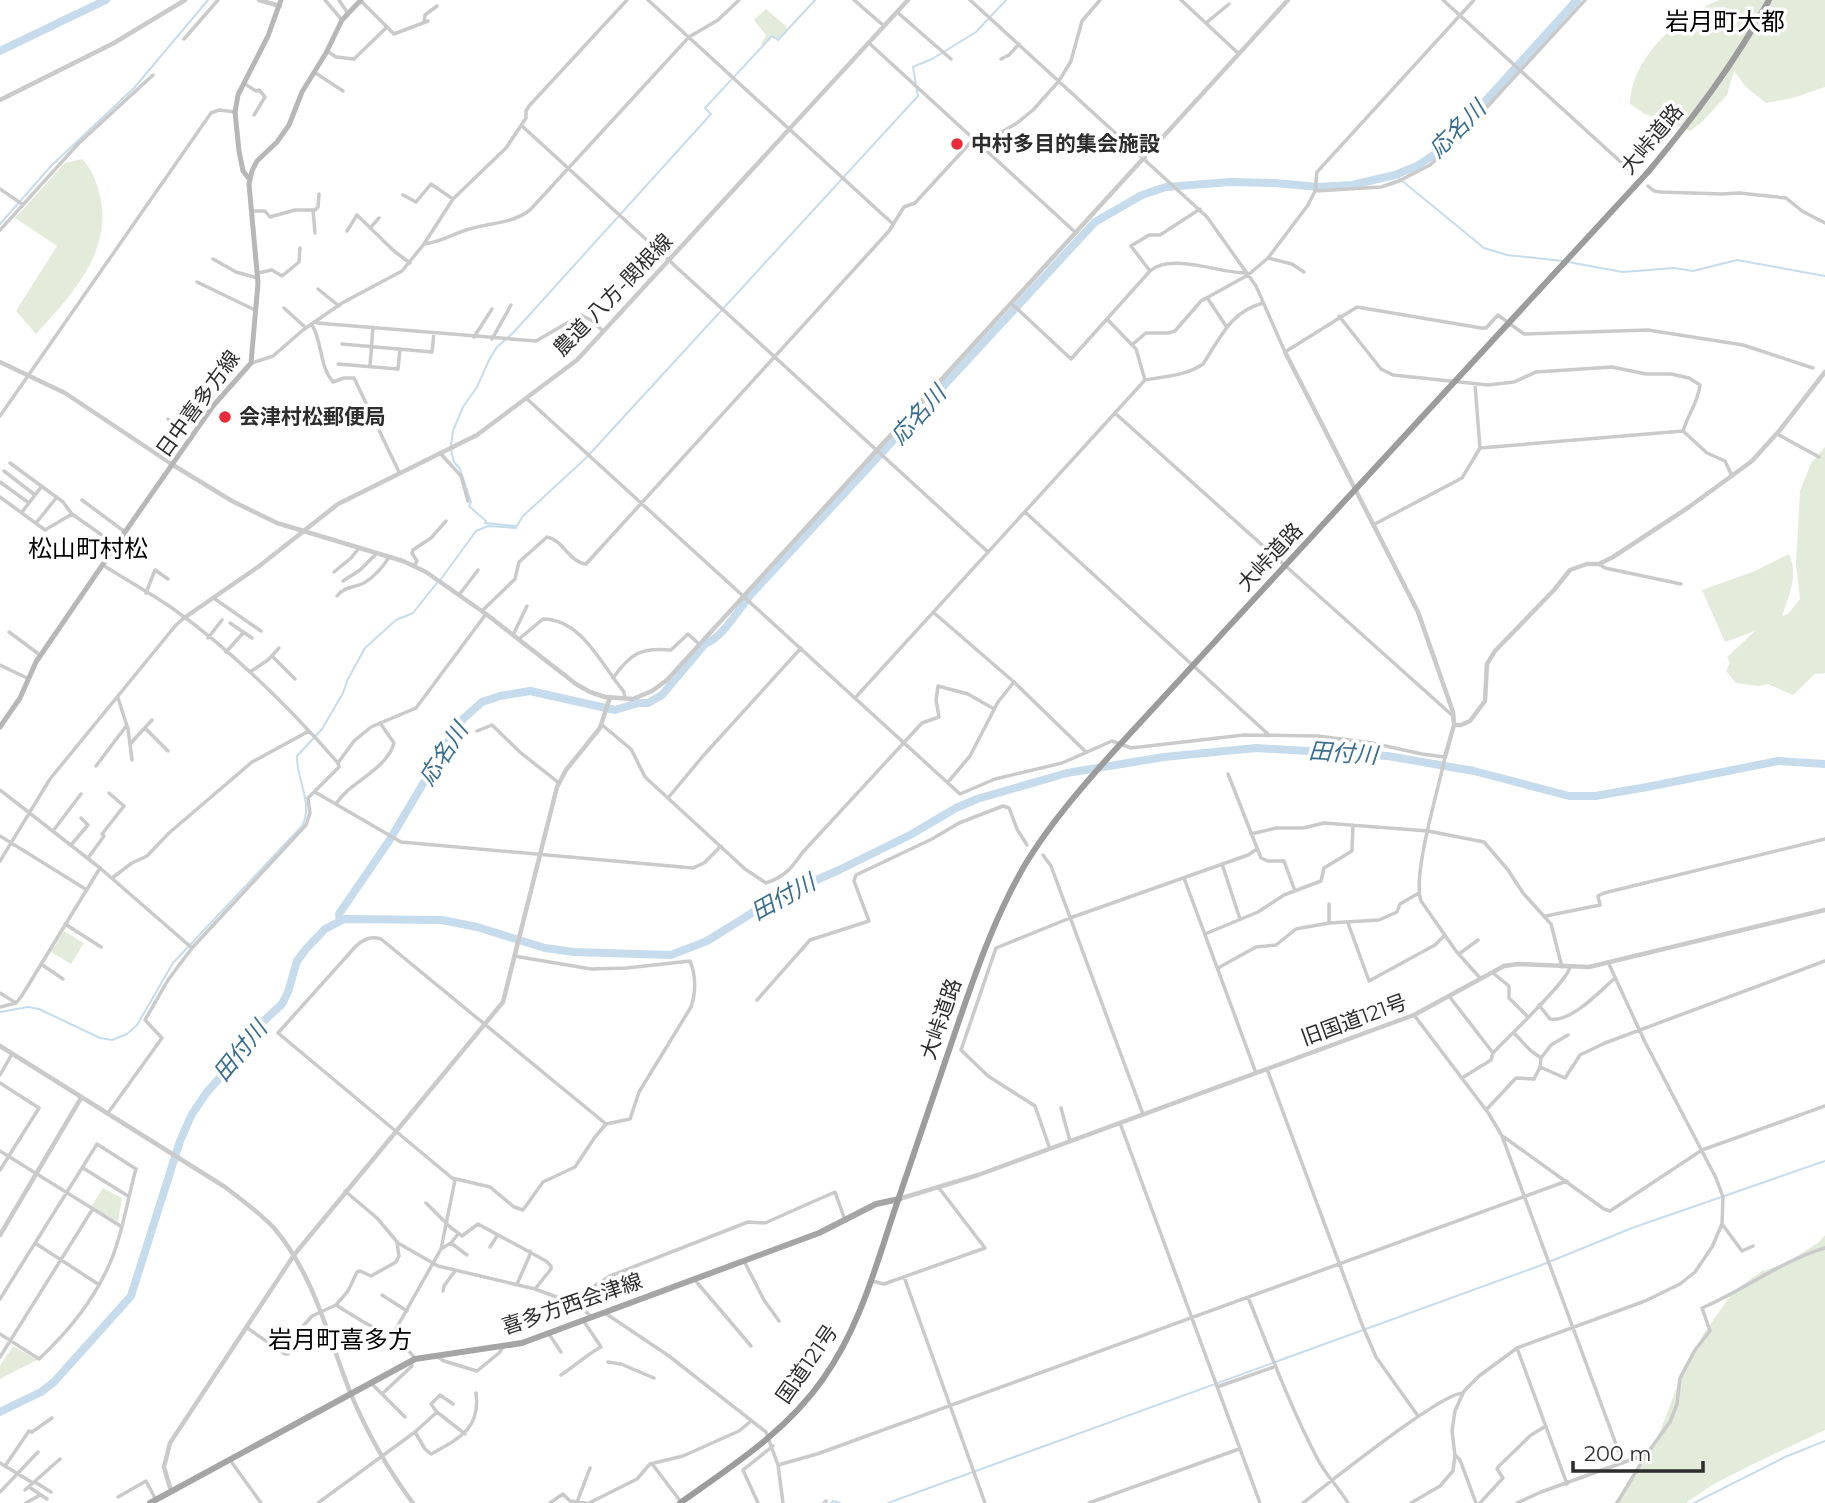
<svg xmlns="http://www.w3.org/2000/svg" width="1825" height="1503" viewBox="0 0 1825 1503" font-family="Montserrat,'Noto Sans JP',sans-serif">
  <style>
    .green { fill: #e3ebda }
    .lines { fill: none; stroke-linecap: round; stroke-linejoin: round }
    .stream { stroke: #c6dcec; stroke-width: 2 }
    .river { stroke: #c6dcec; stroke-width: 8 }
    .minor { stroke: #cacaca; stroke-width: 3.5 }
    .tertiary { stroke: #cacaca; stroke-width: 4.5 }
    .secondary { stroke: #b7b7b7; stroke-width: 5 }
    .primary { stroke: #a5a5a5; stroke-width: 6 }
    .trunk { stroke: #9c9c9c; stroke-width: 6 }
    .poi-dot { fill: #e82b37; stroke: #fff; stroke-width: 2.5 }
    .labels { text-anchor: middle; stroke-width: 7; stroke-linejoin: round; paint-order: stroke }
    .street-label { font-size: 21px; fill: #2d2d2d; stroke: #fff }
    .poi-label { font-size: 21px; font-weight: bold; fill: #2d2d2d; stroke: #fff; text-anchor: start }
    .water-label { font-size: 23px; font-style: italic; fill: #3a6e90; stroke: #fff }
    .quarter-label { font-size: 24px; fill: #000; stroke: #fff }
  </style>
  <rect width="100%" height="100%" fill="#fff"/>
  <path class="green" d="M1719,0H1825V87L1793,98L1766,103L1745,86L1734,71L1727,95L1702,122L1690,131L1643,113L1630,104C1632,57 1677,17 1719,0Z
    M766,9L787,27V32L778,41L772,37L764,46L761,44L766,35L754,20Z
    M82,159C92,170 95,178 99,192C115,249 72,295 36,334L16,311L57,246L15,218L65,163Z
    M1825,447V673L1815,674L1793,695L1768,684L1759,686L1736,683L1726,671L1730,663L1727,657L1755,631L1725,642L1702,590L1755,571L1789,554C1799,574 1789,596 1782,616L1788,614L1800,599L1796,564L1800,491L1811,463Z
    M64,931L84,943L71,964L51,952Z
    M103,1188L122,1198L118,1222L91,1207Z
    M1825,1235V1430L1751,1465L1712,1485L1686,1503H1614L1641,1467L1659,1434L1677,1387L1704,1333L1733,1292L1762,1271L1785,1264L1819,1242Z
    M13,1346L37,1360L0,1379V1366Z"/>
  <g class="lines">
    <path class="stream" d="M1395,175L1484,248L1507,255L1563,261
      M0,224L51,166L134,88L208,0
      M1568,262L1623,272L1674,268L1693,271L1737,260L1825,276
      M451,445L453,431L463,407L477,387L489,360L497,347L513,333L711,114L705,108L772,36L778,40L815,0
      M451,450L454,462L460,469L471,502L469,506L486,521L485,523L515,526
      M516,527L523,516L586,458L918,96L913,67L932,59L976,32L1006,0
      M441,579L476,531L488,526L516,528
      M0,1012L28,1007L39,1009L100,1038L112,1040L127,1034L137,1025L173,963L302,826C314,805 296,778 297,756L322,729L343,693L348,679L365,648L396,620L413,613L437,583
      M831,1503L833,1501L840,1503
      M888,1503L1539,1266L1632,1228L1825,1161
      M1694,1503L1785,1457L1825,1441"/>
    <path class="river" d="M0,51L106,0
      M340,921L339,914L389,841L452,735L463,719L482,702L500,696L530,691L615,710L638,703H648L662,695L705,644C724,637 740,606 754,591L1095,222L1142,195L1166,187L1230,182L1275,183L1318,187L1352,185L1395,175L1417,166L1441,150L1577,0
      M0,1412L41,1392L54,1382L131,1296L180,1141L192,1114L207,1092L234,1062L252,1032L282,1004L288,992L297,961L306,949L325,929L344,919L442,920L477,927L545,948L574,952L671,955L707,941L776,898L839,870L910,835L956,808L977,799L1067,773L1164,757L1256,748L1388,756L1474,771L1569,796H1595L1647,787L1778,761L1825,764"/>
    <path class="minor" d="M325,0L342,20
      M339,0L347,12
      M360,0L394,34L428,21
      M648,0L893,224
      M854,0L884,26
      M970,0L1207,217L1256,286L1285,352L1357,307L1481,328H1486L1498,315L1524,334L1648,330L1743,345L1813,368
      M1181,0L1239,54
      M1443,0L1634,174
      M897,12L951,59
      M424,22L425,15L437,6
      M1206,23L1229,4
      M184,39L218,0
      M869,43L1075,232
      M327,51L336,57L354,59L387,27
      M1001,59L1009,55L1019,44
      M314,72L343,91
      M245,84L256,91L259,90L265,97L254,115
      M522,126L988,552
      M1648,186L1654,191L1661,192L1722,194L1739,193L1786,198L1802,211L1825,223
      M0,189L22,204
      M1315,191L1381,187L1399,181L1430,165L1455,142L1585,0
      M403,195L416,202L431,184L453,199
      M313,210L315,233
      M252,211H265L270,217L295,210H315L318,207L319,194
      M371,227L379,218
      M0,230L78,144L153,75
      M347,231L357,215L394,251L410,263
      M424,244C440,242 451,235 466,230C489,222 510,225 530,210L689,37L718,20L739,0
      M1268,258L1292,264L1304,272
      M213,259L236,272L258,278
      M1150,271C1171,252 1222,274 1247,273
      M258,273L272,270L282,276L299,262L300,248
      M197,282L255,310
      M318,289L339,306
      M1208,299L1226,326
      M1011,303L1071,359L1150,271L1131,246L1149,235H1160L1200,209
      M284,308L306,328
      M1339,316L1381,369L1393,375L1488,385L1514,382L1536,372L1612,367L1646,374H1671L1689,378L1700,385C1698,403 1688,414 1683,431
      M1107,319L1136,349L1145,380
      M317,323L536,341L581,315L591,320L603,331
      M312,325C323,343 319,366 333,382L344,378H354L399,472
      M474,337L492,309
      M492,339L511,305
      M342,344L432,352L434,333
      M1133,344L1146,333H1168L1175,331L1201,301L1248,275L1268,258L1308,205L1315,191L1317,172L1474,0
      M252,363L273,356L303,330L342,303L402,271L424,244L453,199L506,148L526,118V111L529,106L627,0
      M338,364L398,369L400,349
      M370,366L373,327
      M526,398L960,794L995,779L1062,763L1112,741L1131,748L1244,735L1318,736L1372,743L1422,754L1445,757C1439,788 1412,874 1421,901L1456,951L1480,978
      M1116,414L1453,716
      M0,416L211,113L219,110L235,112
      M168,419L191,439
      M1683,431L1707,453L1725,461L1732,476
      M1777,434L1819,457
      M1480,448L1683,431
      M440,453L461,476L468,501
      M10,463L63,502L72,514
      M4,471L35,495
      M0,482L29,503
      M0,497L45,530L72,514L116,545
      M82,500L125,532
      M22,512L42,486
      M1025,512L1269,735
      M36,523L57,497
      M1373,525L1462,478L1480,448L1475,384
      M1599,564L1605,568L1681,584
      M103,565C126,580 150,593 172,608C234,652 288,706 338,763
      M414,566L417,561L412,553L413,550L431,538L446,521
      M334,572L351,558L359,548
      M343,581L360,570L377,553
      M146,593L155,570L168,579
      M459,595L478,570
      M337,596C345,586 354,588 364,583C374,577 384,566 389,557
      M215,599L261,631
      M482,611L515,579L519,562L547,537C563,540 569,562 586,564L889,231L904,207L915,203L971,142L1000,133L1017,123L1033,110L1059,81L1071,61L1082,21L1100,0
      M933,612L1014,682L1086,752
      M230,623L252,638
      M9,632L40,655
      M513,635L527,606
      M208,638L222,620
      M519,639L543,619C582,619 602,666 624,692L625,698
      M226,652L244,632
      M273,657L295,679
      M0,665L29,679
      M250,672L268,660L279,648
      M613,678C631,653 641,647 671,650L688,634L699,644
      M118,698L128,729L132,760
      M855,698L1145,380C1166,376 1186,376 1203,364C1221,337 1230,312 1263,303
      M602,725L631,749L645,777L745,869L766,883C784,877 792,868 802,853L922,723L939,717L936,700L938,686L968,694L994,709
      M145,728L168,751
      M477,731L492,725L521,753L559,783
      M131,743L152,720
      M96,766L127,725
      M1228,774L1261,858L1268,861H1284L1295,891
      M948,782L970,756L998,702L1014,682
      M0,790L100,868L192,948
      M315,792L401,842L693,868L704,863L721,846
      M668,798L703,756L801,648
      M336,804C350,781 386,771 394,743L380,723
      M53,831L81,794
      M1251,834L1276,828H1303L1324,823L1428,831L1484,842L1508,870L1523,893L1551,924L1562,967
      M0,836L87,890
      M71,845L88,825L81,818
      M1043,855L1051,866L1143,1114
      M88,858L104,836L102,834L124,806L109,793
      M0,861L50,779L176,625L184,618
      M1222,864L1240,919
      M112,878L132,863L147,856L169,833L252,762L309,731
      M1184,878L1256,1073
      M1546,916L1600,905L1598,896L1604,893L1825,839
      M1329,923V904
      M1348,923L1369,981L1435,945L1445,935
      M65,924L101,947
      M1205,934L1258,912L1284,895L1321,881L1324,868L1352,851L1353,825
      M1459,954L1478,940
      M514,956L591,969L627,968L690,961C696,975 696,993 691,1007L639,1092L630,1119L606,1124L595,1137L575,1167L543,1182L523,1210L514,1207L490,1187L452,1178L278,1033L356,946C364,939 371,936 381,939L606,1124
      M41,964L63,979
      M1218,968L1256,947L1276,945L1296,929L1329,923L1379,920L1397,912L1400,904L1419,893
      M1493,973L1509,986V998L1528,1017
      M0,993L16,1003
      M1449,996L1493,1053
      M757,1000L810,940L869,921L854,881L856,875L932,839L959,823L1003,806L1009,808L1017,829L1027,845
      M1539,1005L1550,1019C1571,1023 1600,991 1615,978
      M0,1007L16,1003L21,997L100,868
      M1414,1015L1489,1114L1502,1136L1623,1463
      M1514,1033L1531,1051L1541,1058L1540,1067
      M1541,1058L1551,1045L1568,1035
      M1267,1069L1361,1322L1376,1357L1418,1416
      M0,1075L12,1054
      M1462,1078L1491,1060L1493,1053C1506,1039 1568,981 1570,967
      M0,1083L39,1108L0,1170
      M1061,1108L1070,1141
      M1486,1110L1516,1078L1534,1079L1540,1067L1565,1078L1580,1055L1605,1043L1825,961
      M108,1113L162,1038L145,1020L168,980L192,948L306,825L310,813L308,798L339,767L338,763L354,741L371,727L416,708L486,614
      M1120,1123L1260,1503
      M1504,1137L1604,1209L1610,1211L1702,1150L1825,1106
      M1050,1149L1035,1106L988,1076L961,1050L996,948L1070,918L1248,855L1257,849
      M0,1151L122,1227
      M83,1168L128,1196
      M345,1191L377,1218L398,1243L438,1266L535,1289L578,1305L592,1317
      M426,1203L450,1227L462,1236L478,1224L546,1261L551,1266V1269L535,1289
      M1722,1224L1742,1251L1753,1246
      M35,1243L98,1284
      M451,1243L467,1255
      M490,1247L497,1236
      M441,1249L451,1243L458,1234
      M744,1261L764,1300L779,1321
      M904,1277L985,1503
      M694,1279L751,1346
      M872,1281L884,1284L985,1248L939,1188
      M517,1284L529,1257L530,1251
      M443,1291L444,1286L455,1271
      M382,1295L407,1311
      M1248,1297C1270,1352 1290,1406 1317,1458C1325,1474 1339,1488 1348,1503
      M0,1299L97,1144L136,1169C127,1200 123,1234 110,1263C94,1300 68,1332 39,1359L0,1334
      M574,1304L585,1292L610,1276L748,1222L765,1223L835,1192L845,1220
      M336,1305L365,1323L392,1336
      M605,1313L669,1356L766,1432L778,1465L783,1503
      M246,1327L285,1354H288L303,1326L312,1316L336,1305L348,1291L357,1272L360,1271L371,1276L396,1262L399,1256L397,1243
      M549,1334L561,1352
      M1517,1348L1567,1484
      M0,1357L92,1210
      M438,1357L444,1361L477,1371L499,1353L503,1347
      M415,1359C410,1348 396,1345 393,1334L441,1249L455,1180
      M608,1362L621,1364L654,1378
      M561,1375C575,1366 586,1355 601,1347L583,1320
      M372,1384L405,1417
      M1217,1387L1274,1367
      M382,1394L412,1366L410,1361
      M453,1404L440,1395L431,1404L437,1412L465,1434
      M415,1432L425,1449L431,1454C458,1439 481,1429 476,1393
      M1455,1455L1460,1460L1476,1503
      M230,1460L261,1503
      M0,1463L5,1466L29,1431L32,1432L52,1418
      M653,1465L681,1502
      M778,1465L817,1454L1567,1181
      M5,1466L33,1483
      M35,1482L51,1492
      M29,1487L47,1499
      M25,1490L60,1459
      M0,1492L38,1452
      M118,1497L146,1481L156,1500
      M577,1502L590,1468
      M26,1503L40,1495
      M318,1503L415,1432L437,1412
      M550,1503L563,1494L570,1501L586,1503
      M589,1503L637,1479L650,1464L683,1456L739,1431L751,1421
      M758,1503L743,1470L773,1446
      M824,1503L826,1501
      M1089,1503L1239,1449
      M1303,1503C1326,1485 1442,1392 1463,1393
      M1411,1503L1440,1486L1453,1471L1455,1455L1452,1431L1455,1411L1464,1391L1479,1376L1517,1348L1645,1301L1680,1284L1695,1272L1712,1247L1722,1224L1723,1197L1716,1178L1645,1042L1608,962
      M1480,1503L1503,1478L1497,1469L1499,1466L1531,1435L1546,1426
      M1517,1503L1541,1492L1644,1455
      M1617,1503L1646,1455L1670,1422L1677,1404L1680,1378L1695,1350L1710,1331L1702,1308C1744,1290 1781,1261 1825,1248"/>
    <path class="tertiary" d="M259,0L280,6
      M0,100L114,43L185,0
      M1285,352L1418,612L1453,712L1454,725L1445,757
      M0,362L65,393L173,465L232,501L277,523L403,561L426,572L486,614L576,684L590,692L605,697L633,699L652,691L667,680L1288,0
      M184,618L258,567L338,504L477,435L577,360L908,0
      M1454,725H1461L1470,721L1485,701L1487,664L1495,651L1554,590L1570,570L1587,564H1599L1613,557L1689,507L1752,461L1780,430L1825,372
      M0,1046L225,1187C242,1200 259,1212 274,1228C314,1275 328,1336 350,1392C366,1430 388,1470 413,1503
      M899,1199L978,1175L1414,1015L1504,966L1518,964L1589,967L1825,910
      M0,1235L81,1098
      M171,1491L164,1467L170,1443L294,1255L503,1002L557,787L566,770L600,728L610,697"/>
    <path class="secondary" d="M250,180L243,171L239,151L235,112L238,95L268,36L281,0
      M0,727L20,698L36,662L125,532L213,406L251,363L258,283L249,184L252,171L257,161L277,142L289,125L302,92L326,53L342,20L361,0"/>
    <path class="primary" d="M150,1503L415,1359L522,1343L819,1233L876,1204L899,1199"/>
    <path class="trunk" d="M680,1503C732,1466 786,1432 823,1379C860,1327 875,1268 895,1209C912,1159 929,1109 946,1059C969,992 990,924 1026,863C1051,822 1083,786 1114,751L1648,172C1693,118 1735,63 1769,0"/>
  </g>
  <g class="poi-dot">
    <circle cx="957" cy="144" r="7"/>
    <circle cx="225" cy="417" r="7"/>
  </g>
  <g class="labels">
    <g class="street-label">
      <text transform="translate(1652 139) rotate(-50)" y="7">大峠道路</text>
      <text transform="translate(613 295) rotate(-46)" y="7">農道 八方-関根線</text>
      <text transform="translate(198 404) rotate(-54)" y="7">日中喜多方線</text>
      <text transform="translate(1270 557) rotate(-47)" y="7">大峠道路</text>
      <text transform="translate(941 1019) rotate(-71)" y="7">大峠道路</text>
      <text transform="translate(1354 1020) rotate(-20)" y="7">旧国道121号</text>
      <text transform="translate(572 1304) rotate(-19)" y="7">喜多方西会津線</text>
      <text transform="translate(807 1364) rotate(-55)" y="7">国道121号</text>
    </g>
    <g class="poi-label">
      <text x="971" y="151">中村多目的集会施設</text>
      <text x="239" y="424">会津村松郵便局</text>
    </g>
    <g class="water-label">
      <text transform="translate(1457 129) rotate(-45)" y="8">応名川</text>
      <text transform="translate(918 415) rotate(-48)" y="8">応名川</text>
      <text transform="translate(1343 753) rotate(4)" y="8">田付川</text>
      <text transform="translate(443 754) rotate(-57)" y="8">応名川</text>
      <text transform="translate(783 897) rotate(-29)" y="8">田付川</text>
      <text transform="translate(240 1051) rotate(-51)" y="8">田付川</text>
    </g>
    <g class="quarter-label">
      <text x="1725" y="30">岩月町大都</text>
      <text x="88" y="557">松山町村松</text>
      <text x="340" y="1348">岩月町喜多方</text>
    </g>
  </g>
  <path d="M1573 1461v10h130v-10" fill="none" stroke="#2d2d2d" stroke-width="3.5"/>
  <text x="1584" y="1461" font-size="21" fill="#2d2d2d" stroke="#ffffff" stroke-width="5" paint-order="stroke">200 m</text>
</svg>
